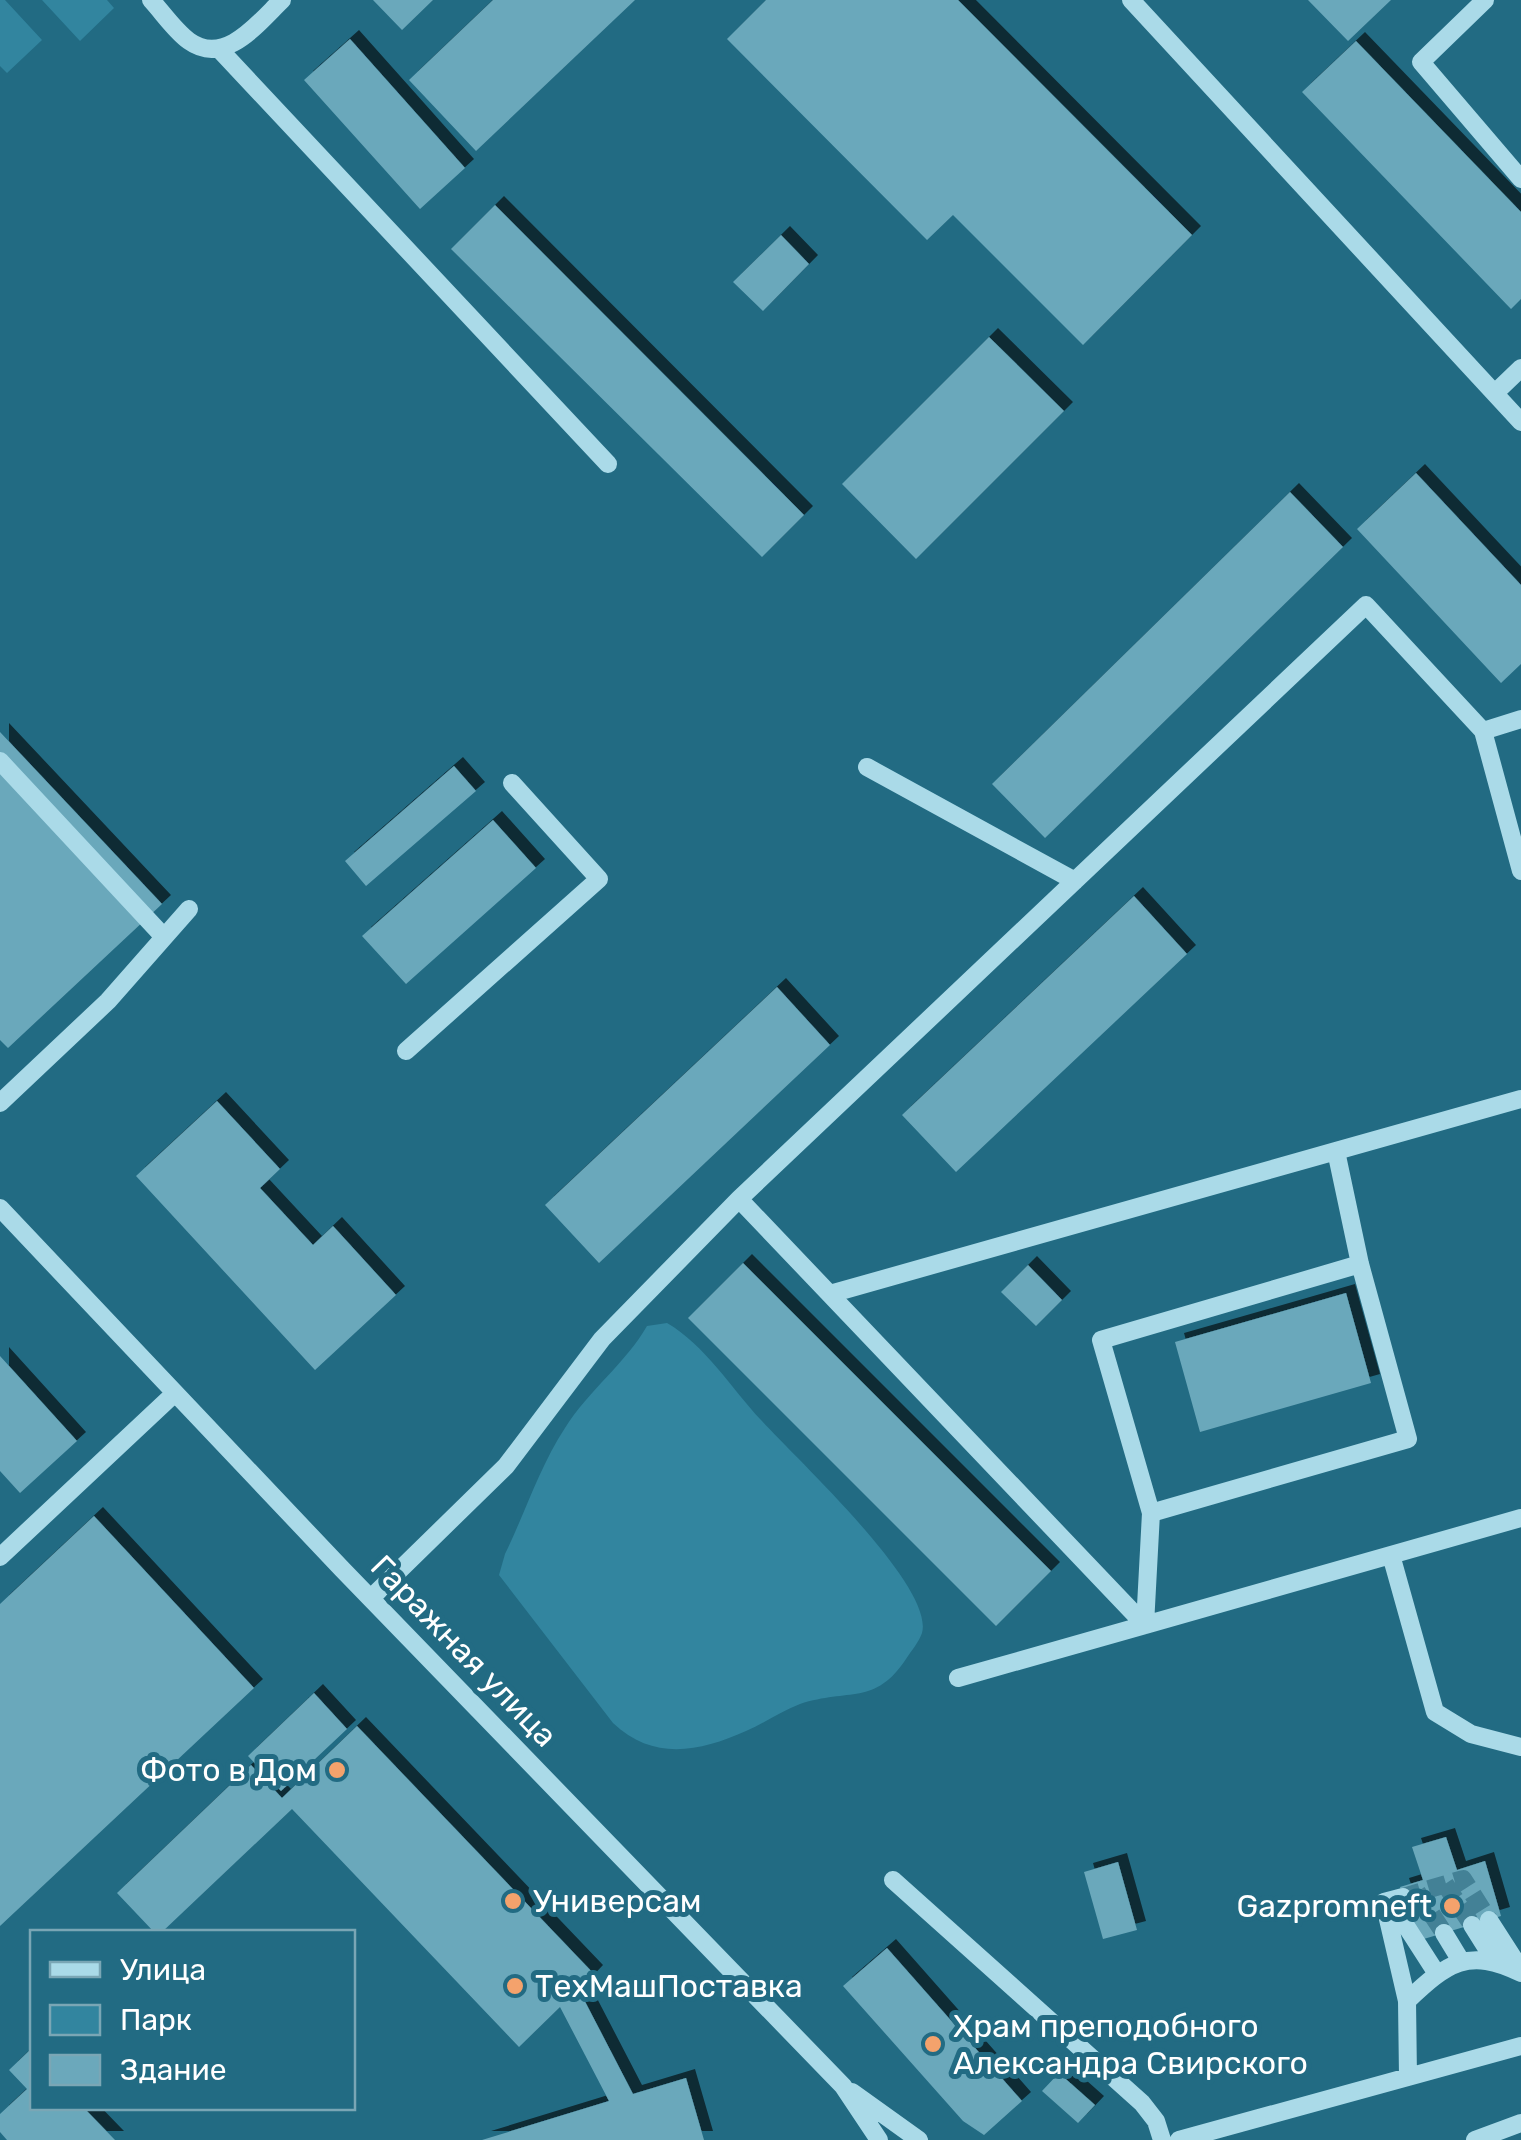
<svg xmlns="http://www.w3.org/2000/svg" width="1521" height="2140" viewBox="0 0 1521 2140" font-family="Rubik,sans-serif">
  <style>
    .green { fill: #32859f }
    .building { fill: #6ba8bb; filter: url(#shadow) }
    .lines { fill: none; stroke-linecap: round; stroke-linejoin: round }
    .minor-tunnel { stroke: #438196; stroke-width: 18; stroke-dasharray: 18 9; stroke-linecap: butt }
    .minor { stroke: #aadae8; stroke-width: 18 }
    .poi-dot { fill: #f4a26c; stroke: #226b83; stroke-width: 4 }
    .labels { text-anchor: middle; stroke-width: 10; stroke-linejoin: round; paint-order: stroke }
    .street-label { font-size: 32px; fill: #fff; stroke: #226b83 }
    .poi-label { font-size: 32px; fill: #fff; stroke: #226b83; text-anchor: start }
  </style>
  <defs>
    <filter id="shadow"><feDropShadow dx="9" dy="-9" stdDeviation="0" flood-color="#0009"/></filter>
  </defs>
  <rect width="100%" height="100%" fill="#226b83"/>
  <path class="green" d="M0,0H5L42,40L7,73L0,66Z
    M42,0H107L114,8L80,41Z
    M667,1323C705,1345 731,1388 761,1420C794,1457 935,1586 922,1633C919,1642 911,1651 906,1659C875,1706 849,1688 800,1704C781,1711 765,1723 746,1731C699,1752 653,1761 613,1723L499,1575L505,1554C525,1513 540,1466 565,1428C588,1391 626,1363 647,1326Z"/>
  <path class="building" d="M373,0H433L402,30Z
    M493,0H635L476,151L409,80Z
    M766,0H958L1192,235L1083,345L953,215L927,240L727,39Z
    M1308,0H1391L1348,41Z
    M350,39L465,168L420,209L304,80Z
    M1356,41L1521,212V299L1511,309L1302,92Z
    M495,205L804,515L762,557L451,249Z
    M781,235L809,264L763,311L733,282Z
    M989,337L1064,411L916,559L842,484Z
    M1416,473L1521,585V664L1501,683L1357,529Z
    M1290,492L1343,547L1045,838L992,784Z
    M0,732L162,904L8,1048L0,1040Z
    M454,766L476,791L366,886L345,861Z
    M493,820L536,868L406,984L362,936Z
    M1134,896L1187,954L956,1172L902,1115Z
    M777,987L830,1045L599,1263L545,1205Z
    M217,1101L280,1169L260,1188L313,1245L333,1226L396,1295L315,1370L136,1176Z
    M743,1263L1051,1571L996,1626L688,1318Z
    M1028,1265L1062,1300L1036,1326L1001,1292Z
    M1346,1293L1371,1383L1200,1432L1175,1342Z
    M0,1356L77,1441L20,1493L0,1471Z
    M94,1516L254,1688L0,1926V1604Z
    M314,1693L347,1729L281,1791L248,1756Z
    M357,1726L594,1974L579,1990L633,2094L686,2078L704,2140H482L609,2101L560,2007L519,2047L292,1809L162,1932H154L117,1893L251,1765L282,1798Z
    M1446,1837L1457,1870L1485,1861L1501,1916L1417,1941L1400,1887L1423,1880L1412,1847Z
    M1118,1862L1137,1930L1103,1939L1084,1872Z
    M887,1948L1022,2101L984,2135L963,2121L843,1986Z
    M30,2050L32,2108H84L115,2140H7L0,2132V2114L27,2089L9,2070Z
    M1059,2073L1095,2105L1078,2123L1042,2091Z"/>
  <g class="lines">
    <path class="minor-tunnel" d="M1445,1884L1472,1925
      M1417,1892L1444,1933
      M1403,1897L1463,1879L1489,1920"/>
    <path class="minor" d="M151,0C163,13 175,31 189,41C225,67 259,22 282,0
      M1131,0L1521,422
      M1485,0L1421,62L1521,179
      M219,49L608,464
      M1496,392L1521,368
      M1521,719L1483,731L1366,605L739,1199L1145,1625L1521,1518
      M1483,731L1521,871
      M0,761L164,937
      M867,767L1075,881
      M406,1051L599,879L512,783
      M0,1103L108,1001L189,909
      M0,1208L342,1569L843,2086L879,2140
      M830,1294L1336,1151
      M1151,1513L1408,1439L1360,1264L1336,1151L1521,1099
      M1391,1555L1435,1712L1471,1734L1521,1747
      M0,1557L175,1393
      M371,1598L506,1466L602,1339L739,1199
      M958,1678L1145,1625L1151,1513L1101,1340L1360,1264
      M893,1880L1142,2103L1156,2121L1162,2140
      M1403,1897L1384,1902L1407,2001
      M1390,1901L1437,1974
      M1489,1920L1521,1970
      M1472,1925L1494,1960
      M1444,1933L1461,1961
      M1408,2077L1407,2001C1447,1963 1468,1947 1521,1973
      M852,2092L919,2140
      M1179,2140L1521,2046
      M1475,2140L1521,2123"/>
  </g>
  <g class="poi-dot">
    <circle cx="337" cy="1770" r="10"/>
    <circle cx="513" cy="1901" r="10"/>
    <circle cx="1452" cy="1906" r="10"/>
    <circle cx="515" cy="1986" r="10"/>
    <circle cx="933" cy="2044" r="10"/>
  </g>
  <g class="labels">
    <g class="street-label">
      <text transform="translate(464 1651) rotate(46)" y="11">Гаражная улица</text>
    </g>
    <g class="poi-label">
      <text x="317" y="1781" text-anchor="end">Фото в Дом</text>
      <text x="533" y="1912">Универсам</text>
      <text x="1432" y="1917" text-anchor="end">Gazpromneft</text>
      <text x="535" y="1997">ТехМашПоставка</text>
      <text x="953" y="2037">Храм преподобного<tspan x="953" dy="37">Александра Свирского</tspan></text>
    </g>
  </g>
  <rect x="30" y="1930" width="325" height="180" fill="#226b83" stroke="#7aa6b5" stroke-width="2.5"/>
  <rect x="50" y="1962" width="50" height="15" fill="#aadae8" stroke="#7aa6b5" stroke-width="2.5"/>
  <text x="120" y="1980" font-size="30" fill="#ffffff">Улица</text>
  <rect x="50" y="2005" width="50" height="30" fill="#32859f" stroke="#7aa6b5" stroke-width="2.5"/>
  <text x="120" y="2030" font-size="30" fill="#ffffff">Парк</text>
  <rect x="50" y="2055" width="50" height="30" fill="#6ba8bb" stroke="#7aa6b5" stroke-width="2.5"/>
  <text x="120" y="2080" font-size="30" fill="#ffffff">Здание</text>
</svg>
